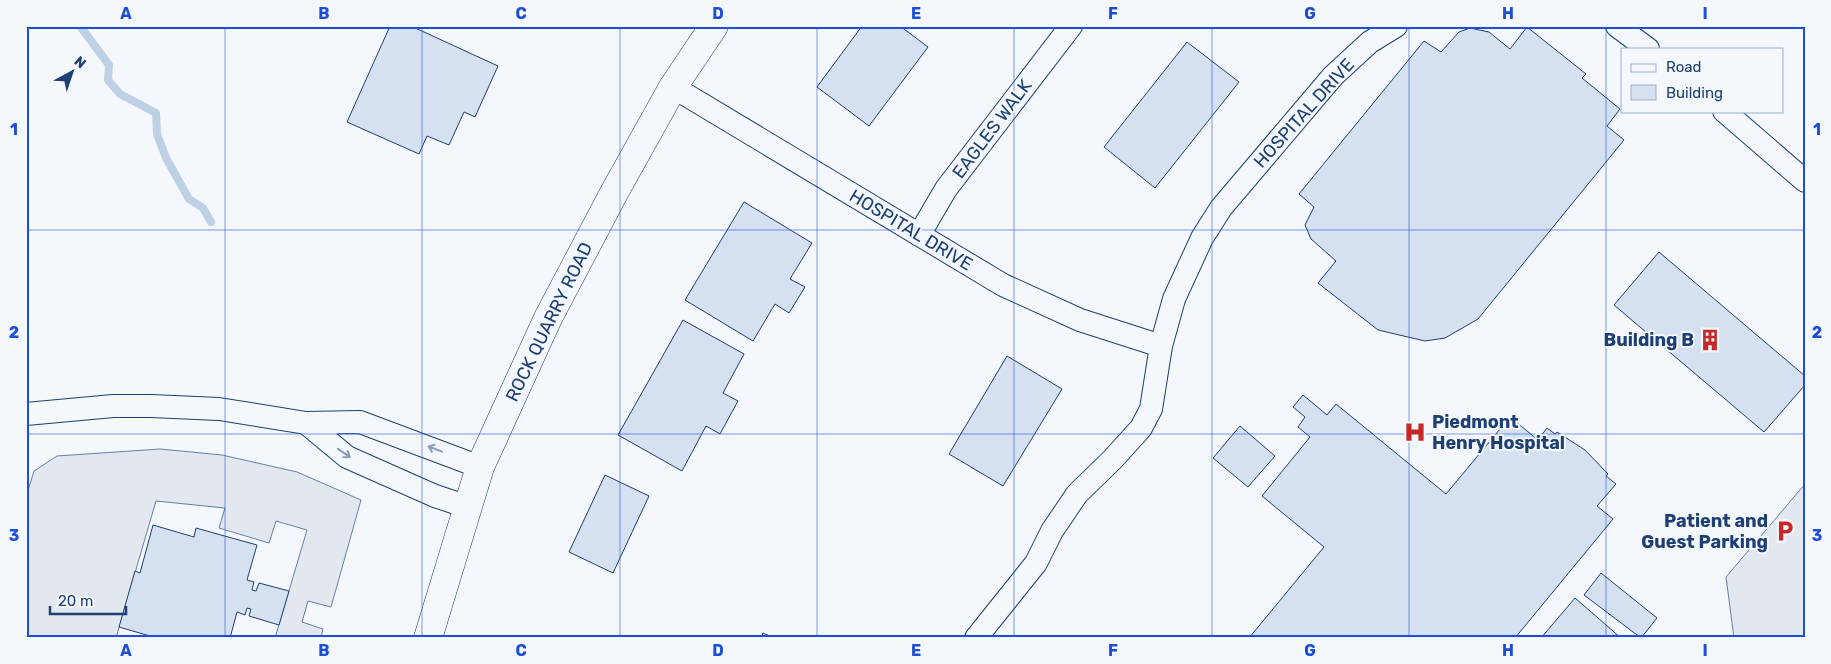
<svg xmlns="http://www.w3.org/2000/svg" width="1831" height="664" viewBox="0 0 1831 664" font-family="Rubik,sans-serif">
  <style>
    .parking { fill: #e3e8f0; stroke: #687fa3 }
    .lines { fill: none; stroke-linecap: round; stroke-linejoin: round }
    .stream { stroke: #bed0e5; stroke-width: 8 }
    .building { fill: #d5e0f0; stroke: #1d3f73 }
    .minor-casing { stroke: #1d3f73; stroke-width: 24 }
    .tertiary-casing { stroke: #1d3f73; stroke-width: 29 }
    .minor { stroke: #f4f7fb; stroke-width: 22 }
    .tertiary { stroke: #f4f7fb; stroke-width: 28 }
    .oneway { stroke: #889bb7 }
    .grid { fill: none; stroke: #1d4ed8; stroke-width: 1; stroke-opacity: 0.55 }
    .labels { text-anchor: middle; stroke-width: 4; stroke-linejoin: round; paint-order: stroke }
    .street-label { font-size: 18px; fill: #1d3f73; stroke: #f4f7fb }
    .poi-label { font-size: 18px; font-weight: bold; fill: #1d3f73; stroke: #f4f7fb; text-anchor: end }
    .neatline { fill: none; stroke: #1d4ed8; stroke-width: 2 }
    .grid-label { font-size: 16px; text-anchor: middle; font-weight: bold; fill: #1d4ed8 }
  </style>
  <rect width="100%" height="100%" fill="#f4f7fb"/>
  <path class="parking" d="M160,449L222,455L297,472L361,500L331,607L308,601L302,622L323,629L321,638H275L307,530L276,521L269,543L219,528L225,508L156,501L116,638H26V497L34,471L57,456Z
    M1805,484V638H1734L1726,577Z"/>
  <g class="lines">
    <path class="stream" d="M80,26L109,65L108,80L120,94L156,113L157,134L166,158L189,199L203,208L211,222"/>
  </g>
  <path class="building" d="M390,26H411L498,66L475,117L464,112L449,145L427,136L419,154L347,122Z
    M862,26H900L928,47L869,126L817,87Z
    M1527,27L1586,74L1582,78L1620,109L1607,126L1624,140L1478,319L1445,338L1425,341L1378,330L1318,283L1336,261L1311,239L1305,225L1314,207L1299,194L1424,41L1441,52L1459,32L1470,28L1489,32L1510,49Z
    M1187,42L1239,82L1155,188L1104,147Z
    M744,202L812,243L790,279L805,287L789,313L775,304L753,341L685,300Z
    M1659,252L1805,376V385L1764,432L1614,305Z
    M683,320L744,354L723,393L738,401L720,434L706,426L682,471L618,435Z
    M1007,356L1062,389L1003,486L949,454Z
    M1303,395L1327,415L1336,404L1446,494L1510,417L1538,440L1547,428L1555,434L1557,432L1585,450L1608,474L1606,476L1616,484L1597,506L1613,519L1515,638H1249L1324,547L1262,496L1310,437L1298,427L1305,417L1293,407Z
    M1240,426L1275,456L1248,487L1213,458Z
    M605,475L649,496L613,573L569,552Z
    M153,525L194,537L196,528L257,545L247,580L254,582L252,590L256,591L259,583L289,591L279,625L249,616L251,609L247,608L245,615L237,612L230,638H157L119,627L135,571L140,573Z
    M1601,573L1657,618L1641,638L1584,595Z
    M1575,598L1621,638H1541Z
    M763,633L774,638H761Z"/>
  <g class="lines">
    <g class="minor-casing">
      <path id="minor" d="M1617,26L1648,49
        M673,87L1003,285L1080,320L1161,346
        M1724,111L1805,181
        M919,235L946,189L1071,26
        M26,414L113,406H151L219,409L306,423L360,422L480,467
        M306,423L347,457L435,496L468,507
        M976,638L1036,563L1052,531L1077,494L1112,460L1141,428L1151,409L1161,346L1174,299L1202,238L1221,208L1333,76L1370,42L1396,26"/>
    </g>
    <g class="tertiary-casing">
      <path id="tertiary" d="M428,638L480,467L548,318L615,191L673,87L714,26"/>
    </g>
    <use href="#minor" class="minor"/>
    <use href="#tertiary" class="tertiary"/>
  </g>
  <defs><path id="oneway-shaft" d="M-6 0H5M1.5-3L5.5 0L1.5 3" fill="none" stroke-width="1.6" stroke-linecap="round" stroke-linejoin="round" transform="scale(1.25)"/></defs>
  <g class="oneway">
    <use href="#oneway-shaft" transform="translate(435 449) rotate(-159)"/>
    <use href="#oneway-shaft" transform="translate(344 453) rotate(35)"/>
  </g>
  <path class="grid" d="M225,26V638M422,26V638M620,26V638M817,26V638M1014,26V638M1212,26V638M1409,26V638M1606,26V638M26,230H1805M26,434H1805"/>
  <defs>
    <g id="building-bare" transform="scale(1.725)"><path d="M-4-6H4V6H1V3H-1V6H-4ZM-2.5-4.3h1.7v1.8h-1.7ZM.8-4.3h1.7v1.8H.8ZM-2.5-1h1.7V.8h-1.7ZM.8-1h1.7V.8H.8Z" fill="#c62828" stroke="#f4f7fb" stroke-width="2.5" paint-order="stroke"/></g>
    <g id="hospital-bare" transform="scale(1.725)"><path d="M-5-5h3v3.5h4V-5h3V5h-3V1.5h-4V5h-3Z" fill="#c62828" stroke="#f4f7fb" stroke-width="2.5" paint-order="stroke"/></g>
    <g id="parking-bare" transform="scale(1.725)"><path d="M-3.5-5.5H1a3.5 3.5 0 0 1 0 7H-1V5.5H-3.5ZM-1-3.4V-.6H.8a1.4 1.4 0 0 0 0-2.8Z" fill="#c62828" stroke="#f4f7fb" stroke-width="2.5" paint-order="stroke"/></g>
  </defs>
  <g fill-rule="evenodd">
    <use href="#building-bare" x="1710" y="340"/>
    <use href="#hospital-bare" x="1415" y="432"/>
    <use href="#parking-bare" x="1785" y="531"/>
  </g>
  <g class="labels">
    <g class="street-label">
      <text transform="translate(1304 113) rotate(-48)" y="6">HOSPITAL DRIVE</text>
      <text transform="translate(992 129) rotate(-53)" y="6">EAGLES WALK</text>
      <text transform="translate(911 230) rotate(31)" y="6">HOSPITAL DRIVE</text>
      <text transform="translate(549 322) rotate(-64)" y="6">ROCK QUARRY ROAD</text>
    </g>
    <g class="poi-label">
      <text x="1694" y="346">Building B</text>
      <text x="1432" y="428" text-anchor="start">Piedmont<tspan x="1432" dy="21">Henry Hospital</tspan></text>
      <text x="1768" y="527">Patient and<tspan x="1768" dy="21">Guest Parking</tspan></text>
    </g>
  </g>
  <rect width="1831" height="664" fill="none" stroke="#f4f7fb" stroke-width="55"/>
  <rect x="1621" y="48" width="162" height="65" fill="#f4f7fb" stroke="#9eadc5"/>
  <rect x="1631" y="64" width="25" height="8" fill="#f4f7fb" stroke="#9eadc5"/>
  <text x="1666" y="72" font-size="15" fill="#1d3f73">Road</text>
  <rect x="1631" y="85" width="25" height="15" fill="#d5e0f0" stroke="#9eadc5"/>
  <text x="1666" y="98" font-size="15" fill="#1d3f73">Building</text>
  <g transform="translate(72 72) rotate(40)" stroke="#f4f7fb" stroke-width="4" paint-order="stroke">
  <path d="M0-4L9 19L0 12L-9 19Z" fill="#1d3f73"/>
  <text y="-8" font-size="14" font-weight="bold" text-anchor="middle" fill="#1d3f73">N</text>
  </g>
  <path d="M50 606v8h76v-8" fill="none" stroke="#1d3f73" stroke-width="2.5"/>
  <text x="58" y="606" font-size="15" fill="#1d3f73" stroke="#f4f7fb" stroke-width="4" paint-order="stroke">20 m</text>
  <rect x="28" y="28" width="1776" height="608" class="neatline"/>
  <g class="grid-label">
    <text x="126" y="19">A</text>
    <text x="324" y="19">B</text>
    <text x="521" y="19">C</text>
    <text x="718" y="19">D</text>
    <text x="916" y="19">E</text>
    <text x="1113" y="19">F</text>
    <text x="1310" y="19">G</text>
    <text x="1508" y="19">H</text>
    <text x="1705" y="19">I</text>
    <text x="14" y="135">1</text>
    <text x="1817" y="135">1</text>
    <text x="14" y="338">2</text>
    <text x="1817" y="338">2</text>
    <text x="14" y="541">3</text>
    <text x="1817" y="541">3</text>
    <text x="126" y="656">A</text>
    <text x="324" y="656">B</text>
    <text x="521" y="656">C</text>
    <text x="718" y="656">D</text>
    <text x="916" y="656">E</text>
    <text x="1113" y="656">F</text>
    <text x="1310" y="656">G</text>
    <text x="1508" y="656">H</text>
    <text x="1705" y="656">I</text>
  </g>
</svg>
